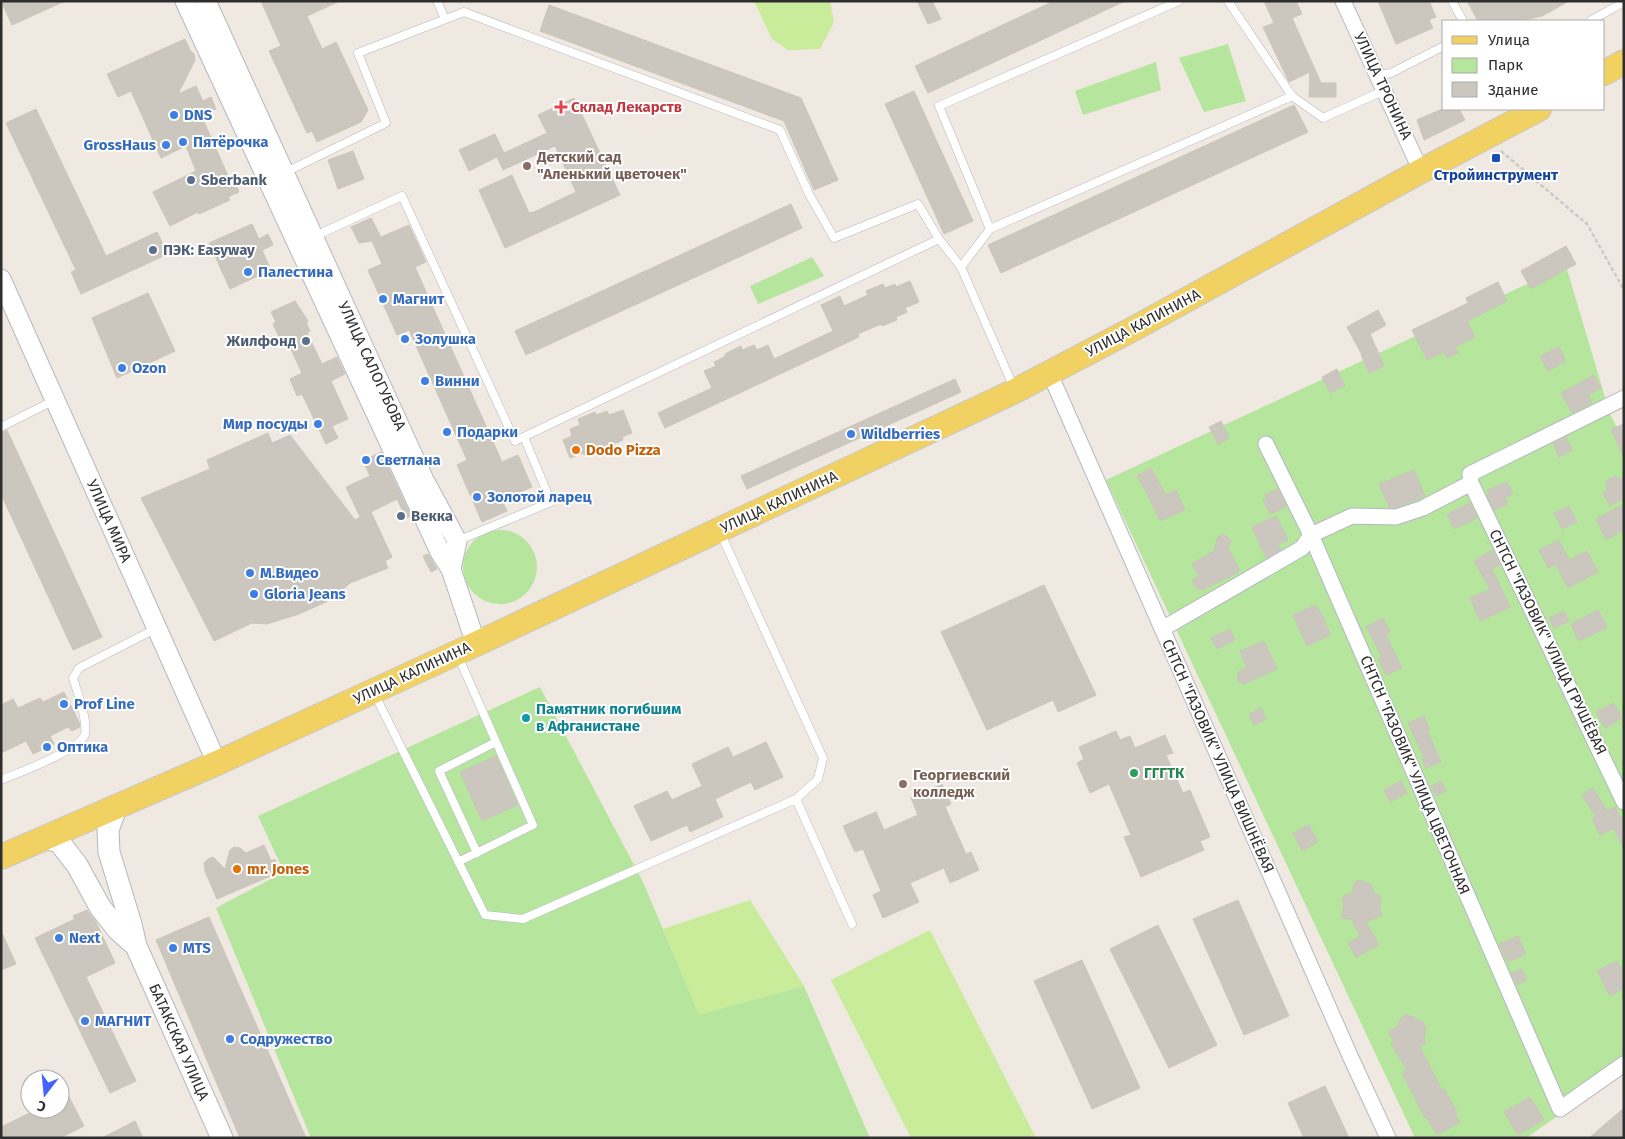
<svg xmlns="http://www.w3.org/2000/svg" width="1625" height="1139" viewBox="0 0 1625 1139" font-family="'Fira Sans',sans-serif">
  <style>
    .green { fill: #b6e59e }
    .pitch { fill: #c9ec9a }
    .building { fill: #cbc7bf; stroke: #cbc5ba }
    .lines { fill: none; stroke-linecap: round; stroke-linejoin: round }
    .service-casing { stroke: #b4b7c1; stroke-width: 9 }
    .minor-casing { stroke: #b4b7c1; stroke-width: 17 }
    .tertiary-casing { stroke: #b4b7c1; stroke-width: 21 }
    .secondary-casing { stroke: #b4b7c1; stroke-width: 23 }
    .primary-casing { stroke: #c9c9c9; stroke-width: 26 }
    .path { stroke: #c9c9c9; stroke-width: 2.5; stroke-dasharray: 4 2.5; stroke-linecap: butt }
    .service { stroke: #fff; stroke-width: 8 }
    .minor { stroke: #fff; stroke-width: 15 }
    .tertiary { stroke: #fff; stroke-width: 19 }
    .secondary { stroke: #fff; stroke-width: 21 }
    .primary { stroke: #f2d163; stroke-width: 24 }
    .health-dot { fill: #e0444e; stroke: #fff; stroke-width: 2 }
    .shop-dot { fill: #3f7fe0; stroke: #fff; stroke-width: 2 }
    .transit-dot { fill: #1a4fb4; stroke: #fff; stroke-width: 2 }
    .education-dot { fill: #8d6e63; stroke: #fff; stroke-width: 2 }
    .service-dot { fill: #5c6f8a; stroke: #fff; stroke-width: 2 }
    .food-dot { fill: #e8710a; stroke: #fff; stroke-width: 2 }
    .culture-dot { fill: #0f9aa8; stroke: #fff; stroke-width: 2 }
    .leisure-dot { fill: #2e9e5b; stroke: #fff; stroke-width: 2 }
    .labels { text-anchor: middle; stroke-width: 4; stroke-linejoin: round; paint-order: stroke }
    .street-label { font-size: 15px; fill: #2e2e2e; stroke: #fff }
    .health-label { font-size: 15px; font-weight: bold; fill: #be3a42; stroke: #fff; text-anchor: start }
    .shop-label { font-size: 15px; font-weight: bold; fill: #366cbe; stroke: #fff; text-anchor: start }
    .education-label { font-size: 15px; font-weight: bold; fill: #785e54; stroke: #fff; text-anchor: start }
    .transit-label { font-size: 15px; font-weight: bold; fill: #164399; stroke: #fff }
    .service-label { font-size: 15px; font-weight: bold; fill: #4e5e75; stroke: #fff; text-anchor: start }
    .food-label { font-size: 15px; font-weight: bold; fill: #c56008; stroke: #fff; text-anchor: start }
    .culture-label { font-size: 15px; font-weight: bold; fill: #0d838f; stroke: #fff; text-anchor: start }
    .leisure-label { font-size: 15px; font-weight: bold; fill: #27864d; stroke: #fff; text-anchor: start }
  </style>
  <rect width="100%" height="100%" fill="#efe9e1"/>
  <path class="green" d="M1228,44L1246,101L1204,112L1179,58Z
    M1156,62L1161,90L1083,115L1075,91Z
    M812,257L824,276L758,304L750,286Z
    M1566,266L1610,414L1624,441V1070L1526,1138H1415L1106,480Z
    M463 567a37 37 0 1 1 74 0a37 37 0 1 1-74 0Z
    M540,687L643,882L699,1014L804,986L870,1138H311L216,908L284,872L258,816Z"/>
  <path class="pitch" d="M754,1H830L834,22L820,49L788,50L772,39Z
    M750,900L804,986L699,1015L663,929Z
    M930,930L1036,1138H911L831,980Z"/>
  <path class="building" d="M1,1H65L12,25Z
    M261,1H340L307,16L322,49L336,42L368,110L361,122L317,142L312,131L307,133L269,51L281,46Z
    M917,1H932L941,19L928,24Z
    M1054,1H1125L928,93L915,66Z
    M1264,1H1296L1302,14L1292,18L1321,83H1336V97H1309L1310,72L1289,82L1263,27L1274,23Z
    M1378,1H1429L1436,17L1429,20L1433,28L1396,44Z
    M1467,1H1569L1542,16L1519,21H1478Z
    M549,5L801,98L838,180L814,190L784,121L540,31Z
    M185,39L190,50L194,54L195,60L178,94L196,86L203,101L211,97L216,109L201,115L229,178L233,177L239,192L228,197L230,200L199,214L198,212L170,226L153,192L196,171L186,146L161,158L131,91L118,97L107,74Z
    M914,91L973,221L944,234L885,104Z
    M574,98L620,195L505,248L479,190L512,175L529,213L531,212L532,213L576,192L555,146L503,170L497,157L469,171L459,150L495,134L504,153L547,133L538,115Z
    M1294,105L1308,132L1001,273L988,245Z
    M36,109L106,256L157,232L168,254L81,294L71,272L76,270L6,123Z
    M1442,109H1459L1465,120L1424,140L1417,120Z
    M353,151L364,179L338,189L328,160Z
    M791,204L802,228L526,355L515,331Z
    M371,218L381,237L409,225L426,262L415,267L502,462L518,455L532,487L502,500L507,511L482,522L457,465L467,460L409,330L397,335L368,270L382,264L372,241L359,243L351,227Z
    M252,224L259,239L268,234L273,245L262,250L271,270L230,289L209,243Z
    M1566,246L1576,264L1531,289L1521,271Z
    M910,281L919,302L905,308L907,312L896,317L897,320L882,326L881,324L858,334L859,337L665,428L658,413L712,388L704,371L716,366L714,362L726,356L725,354L741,346L742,350L754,345L757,350L768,345L774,359L833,331L821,305L840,296L844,306L868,295L866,291L883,284L885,288L895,284L896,287Z
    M1498,282L1507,301L1467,321L1475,337L1455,347L1458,353L1447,358L1444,352L1427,360L1412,330L1468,303L1466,298Z
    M148,293L175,351L117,378L92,318Z
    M295,301L308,321L306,322L310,331L307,333L322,364L337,357L345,374L331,381L348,419L332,426L338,438L326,444L302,394L297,396L290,379L302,373L289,345L284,348L273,324L276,322L271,312Z
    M1378,310L1386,325L1370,334L1384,366L1369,373L1361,355H1362L1347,327Z
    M1559,347L1566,361L1548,371L1540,356Z
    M1337,369L1345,386L1330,393L1322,377Z
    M1594,375L1601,388L1588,395L1592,403L1572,413L1561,393Z
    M955,379L961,392L747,489L741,476Z
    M623,410L632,433L622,437L623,440L611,445L612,448L596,455L595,451L584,455L583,453L570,458L563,440L572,436L570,429L580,425L578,419L595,412L596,415L607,411L609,415Z
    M1221,421L1229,438L1218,444L1209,427Z
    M1624,424V458L1611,429Z
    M7,430L102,637L73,650L1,494V433Z
    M268,433L272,443L290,435L355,520L360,517L346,487L370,476L363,461L381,452L411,516L406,518L397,499L371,512L392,557L385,561L388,568L350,583L339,593L326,602L299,614L267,624L252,623L214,641L141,498L210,469L207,460Z
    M1566,437L1572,450L1559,457L1553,444Z
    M1151,468L1166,495L1176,490L1185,510L1160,521L1143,486L1137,476Z
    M1414,470L1425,496L1395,508L1389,507L1379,484Z
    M1616,476L1618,479L1624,476V498L1610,506L1603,493L1607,489L1606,481Z
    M1507,482L1513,494L1505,498L1508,504L1494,510L1487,495L1489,494L1487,490Z
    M1278,489L1286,507L1270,514L1263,500L1267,499L1265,495Z
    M1470,503L1477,518L1454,529L1447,514Z
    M1624,504V530L1606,540L1596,519Z
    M1569,506L1577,522L1562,529L1554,513Z
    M1276,516L1288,540L1278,544L1281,550L1266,558L1252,527Z
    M1220,535H1225L1231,540L1228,548L1240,571L1203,590L1196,588L1192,580L1199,576L1192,564L1214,551L1217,538Z
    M1559,540L1569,560L1587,551L1598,572L1568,588L1556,564L1548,568L1539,550Z
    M1492,550L1500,565L1492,569L1510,607L1480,621L1470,598L1490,589L1474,561Z
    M428,554L437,569L431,572L423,556Z
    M1044,585L1096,695L1058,712L1053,700L987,730L941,632Z
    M1315,605L1322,614L1330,635L1307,646L1293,615Z
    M1598,610L1607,627L1579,641L1571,624Z
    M1564,611L1569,621L1554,628L1549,618Z
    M1383,618L1390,632L1386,635L1402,668L1386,675L1378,659L1382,657L1366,627Z
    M1230,629L1235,640L1217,649L1211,638Z
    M1264,641L1277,669L1244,684L1239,682L1237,677L1239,671L1247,668L1240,651Z
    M64,692L79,722L80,727L72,731L68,727L50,736L54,744L33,754L26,741L1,753V705L13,699L18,708L40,698L43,702Z
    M1614,703L1622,718L1605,728L1596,712Z
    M1261,708L1266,719L1254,725L1249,714Z
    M1424,716L1430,730L1427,731L1441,762L1426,768L1422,758L1424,757L1408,723Z
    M1116,731L1120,740L1130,736L1135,748L1165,735L1173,753L1166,755L1183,793L1190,790L1210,837L1200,841L1204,850L1141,877L1124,837L1131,835L1109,784L1090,793L1077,763L1084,759L1079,747Z
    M766,742L783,777L755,790L751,782L715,799L723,817L690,832L687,825L651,841L634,806L667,791L672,800L702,786L692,764L728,747L733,757Z
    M496,756L518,805L482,821L460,772Z
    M1401,781L1407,793L1390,802L1384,790Z
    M1441,781L1446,791L1437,796L1431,786Z
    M942,784L951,804L945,807L966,854L971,852L979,870L950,883L944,868L910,883L919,902L883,918L873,895L881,891L863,849L855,852L843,826L876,812L884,830L918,815L911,798Z
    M1593,788L1607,811L1615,807L1624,823V848L1613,828L1600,835L1592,819L1596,817L1582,795Z
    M1309,825L1318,842L1302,851L1293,833Z
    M264,845L271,861L275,859L280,872L217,899L205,871L204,863L208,859L213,857L225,869L230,850L234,847L240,848L246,853Z
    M1358,880L1370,884L1375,894L1380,895L1381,900L1380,909L1382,915L1366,922L1379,945L1356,957L1348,943L1360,936L1351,919L1341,918L1344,906L1342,901L1344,896L1353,892V886Z
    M1238,900L1289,1016L1244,1035L1193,919Z
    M87,910L96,922L115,963L86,977L136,1081L110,1093L35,938L75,919L73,916Z
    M209,917L306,1138H240L156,940Z
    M1158,925L1217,1045L1169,1068L1110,949Z
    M1,931L16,964L1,970Z
    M1518,936L1526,954L1508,962L1499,944Z
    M1082,960L1140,1088L1092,1109L1034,981Z
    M1617,961L1624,974V988L1610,996L1597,971Z
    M1522,969L1527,980L1518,985L1511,973Z
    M1406,1014L1423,1022L1426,1028L1424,1040L1426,1043L1420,1047L1442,1090L1444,1089L1457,1112L1455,1114L1460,1122L1437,1135L1426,1117L1425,1118L1402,1073L1407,1070L1391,1044L1394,1042L1388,1032L1398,1026L1400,1019Z
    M1325,1086L1349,1138H1304L1288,1103Z
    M68,1095L84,1126L60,1138H1V1127L38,1109H60V1099Z
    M1530,1097L1544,1120L1518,1135L1504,1112Z
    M1624,1108V1138H1589Z
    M135,1121L143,1138H102Z"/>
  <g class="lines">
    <g class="service-casing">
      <path id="service" d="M437,1L445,19
        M1228,1L1292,96
        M1452,1L1463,21
        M1590,21L1624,2
        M1379,75L1391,73L1444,46
        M284,173L386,123L358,53L464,12L780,130L809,194L834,238L918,204L939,239
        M990,229L939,106L1179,1
        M313,237L402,196L515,441L939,239L961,267L1014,388
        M961,267L990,229L1292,96L1323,118L1385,90
        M1,427L55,400
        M457,541L551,502L524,437
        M458,656L533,825L458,862
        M374,693L485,915L523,919L796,799L818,779L823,758L720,532
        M1,780C18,773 81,750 85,734C88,720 77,692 73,678L79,668L157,628
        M796,799L852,924
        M477,853L439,771L496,742"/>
    </g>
    <g class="minor-casing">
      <path id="minor" d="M1343,1L1421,171
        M1050,374L1351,1058L1388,1138
        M1266,444L1311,535L1560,1109L1624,1064
        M1471,483L1624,802
        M1162,629L1302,548L1311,535L1352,516L1396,517L1423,508L1471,483L1470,474L1624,398"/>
    </g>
    <g class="tertiary-casing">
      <path id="tertiary" d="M185,1L440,552L451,569L476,644
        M206,1L424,480L457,541L451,569
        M1,279L217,763"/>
    </g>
    <g class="secondary-casing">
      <path id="secondary" d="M116,808L108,830L109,852L131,924L136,946L222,1138
        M47,838L60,843L77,865L100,907L118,930L136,946"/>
    </g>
    <g class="primary-casing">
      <path id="primary" d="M1604,73L1624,62
        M1,857L217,763L476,644L1015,391L1135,328L1421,171L1539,109"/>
    </g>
    <path class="path" d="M1501,151L1587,224L1624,290"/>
    <use href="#service" class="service"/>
    <use href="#minor" class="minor"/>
    <use href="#tertiary" class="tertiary"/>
    <use href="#secondary" class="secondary"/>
    <use href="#primary" class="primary"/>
  </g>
  <path class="health-dot" d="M558.5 99.5h5v5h5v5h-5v5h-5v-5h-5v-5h5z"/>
  <g class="shop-dot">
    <circle cx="174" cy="115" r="5"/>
    <circle cx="183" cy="142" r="5"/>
    <circle cx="166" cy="145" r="5"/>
    <circle cx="248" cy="272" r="5"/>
    <circle cx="383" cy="299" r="5"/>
    <circle cx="405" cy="339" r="5"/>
    <circle cx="122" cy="368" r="5"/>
    <circle cx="425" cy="381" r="5"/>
    <circle cx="318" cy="424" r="5"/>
    <circle cx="447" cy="432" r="5"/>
    <circle cx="851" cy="434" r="5"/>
    <circle cx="366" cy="460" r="5"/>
    <circle cx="477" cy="497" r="5"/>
    <circle cx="250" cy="573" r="5"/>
    <circle cx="254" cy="594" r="5"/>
    <circle cx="64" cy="704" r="5"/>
    <circle cx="47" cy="747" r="5"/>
    <circle cx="59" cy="938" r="5"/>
    <circle cx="173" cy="948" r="5"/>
    <circle cx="85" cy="1021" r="5"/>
    <circle cx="230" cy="1039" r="5"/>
  </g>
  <rect class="transit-dot" x="1491" y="153" width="10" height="10" rx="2.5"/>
  <g class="education-dot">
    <circle cx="527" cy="166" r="5"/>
    <circle cx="903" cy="784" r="5"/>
  </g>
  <g class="service-dot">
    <circle cx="191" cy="180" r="5"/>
    <circle cx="153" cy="250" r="5"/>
    <circle cx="306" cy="341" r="5"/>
    <circle cx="401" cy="516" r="5"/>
  </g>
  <g class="food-dot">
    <circle cx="576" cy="450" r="5"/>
    <circle cx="237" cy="869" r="5"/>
  </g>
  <circle class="culture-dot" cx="526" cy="718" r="5"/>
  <circle class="leisure-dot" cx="1134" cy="773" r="5"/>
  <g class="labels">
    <g class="street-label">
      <text transform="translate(1383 86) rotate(65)" y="5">УЛИЦА ТРОНИНА</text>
      <text transform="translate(1143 323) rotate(-28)" y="5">УЛИЦА КАЛИНИНА</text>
      <text transform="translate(372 366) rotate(65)" y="5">УЛИЦА САЛОГУБОВА</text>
      <text transform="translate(779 502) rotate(-25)" y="5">УЛИЦА КАЛИНИНА</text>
      <text transform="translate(109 521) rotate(66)" y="5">УЛИЦА МИРА</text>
      <text transform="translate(1548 642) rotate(64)" y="5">СНТСН "ГАЗОВИК" УЛИЦА ГРУШЁВАЯ</text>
      <text transform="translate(412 673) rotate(-25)" y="5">УЛИЦА КАЛИНИНА</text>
      <text transform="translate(1218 756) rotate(66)" y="5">СНТСН "ГАЗОВИК" УЛИЦА ВИШНЁВАЯ</text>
      <text transform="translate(1415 775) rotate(67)" y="5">СНТСН "ГАЗОВИК" УЛИЦА ЦВЕТОЧНАЯ</text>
      <text transform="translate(179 1042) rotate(66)" y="5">БАТАКСКАЯ УЛИЦА</text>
    </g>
    <g class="health-label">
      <text x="571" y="112">Склад Лекарств</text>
    </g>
    <g class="shop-label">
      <text x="184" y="120">DNS</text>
      <text x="193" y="147">Пятёрочка</text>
      <text x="156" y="150" text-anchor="end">GrossHaus</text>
      <text x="258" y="277">Палестина</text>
      <text x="393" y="304">Магнит</text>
      <text x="415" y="344">Золушка</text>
      <text x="132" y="373">Ozon</text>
      <text x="435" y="386">Винни</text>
      <text x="308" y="429" text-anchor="end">Мир посуды</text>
      <text x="457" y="437">Подарки</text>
      <text x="861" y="439">Wildberries</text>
      <text x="376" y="465">Светлана</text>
      <text x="487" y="502">Золотой ларец</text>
      <text x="260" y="578">М.Видео</text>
      <text x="264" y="599">Gloria Jeans</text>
      <text x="74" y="709">Prof Line</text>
      <text x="57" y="752">Оптика</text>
      <text x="69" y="943">Next</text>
      <text x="183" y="953">MTS</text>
      <text x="95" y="1026">МАГНИТ</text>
      <text x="240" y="1044">Содружество</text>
    </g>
    <g class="education-label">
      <text x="537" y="162">Детский сад<tspan x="537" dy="17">"Аленький цветочек"</tspan></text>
      <text x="913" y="780">Георгиевский<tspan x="913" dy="17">колледж</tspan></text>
    </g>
    <g class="transit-label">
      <text x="1496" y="180">Стройинструмент</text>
    </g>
    <g class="service-label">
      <text x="201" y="185">Sberbank</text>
      <text x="163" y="255">ПЭК: Easyway</text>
      <text x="296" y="346" text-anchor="end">Жилфонд</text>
      <text x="411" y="521">Векка</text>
    </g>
    <g class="food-label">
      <text x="586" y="455">Dodo Pizza</text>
      <text x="247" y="874">mr. Jones</text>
    </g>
    <g class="culture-label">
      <text x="536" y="714">Памятник погибшим<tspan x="536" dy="17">в Афганистане</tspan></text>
    </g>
    <g class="leisure-label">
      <text x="1144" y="778">ГГГТК</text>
    </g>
  </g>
  <rect width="1625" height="1139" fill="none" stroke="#2e2e2e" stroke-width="5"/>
  <rect x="1442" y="20" width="162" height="90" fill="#ffffff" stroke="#ababab"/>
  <rect x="1452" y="36" width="25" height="8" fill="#f2d163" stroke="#ababab"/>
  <text x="1488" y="45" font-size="15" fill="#2e2e2e">Улица</text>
  <rect x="1452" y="58" width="25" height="15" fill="#b6e59e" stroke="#ababab"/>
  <text x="1488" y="70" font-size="15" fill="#2e2e2e">Парк</text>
  <rect x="1452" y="82" width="25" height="15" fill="#cbc7bf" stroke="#ababab"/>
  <text x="1488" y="95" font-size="15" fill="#2e2e2e">Здание</text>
  <g transform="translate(45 1094) rotate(196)"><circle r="24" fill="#ffffff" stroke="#ababab"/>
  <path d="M0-4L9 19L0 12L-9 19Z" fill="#4264fb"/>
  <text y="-8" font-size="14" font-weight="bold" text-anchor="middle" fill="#2e2e2e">С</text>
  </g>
</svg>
